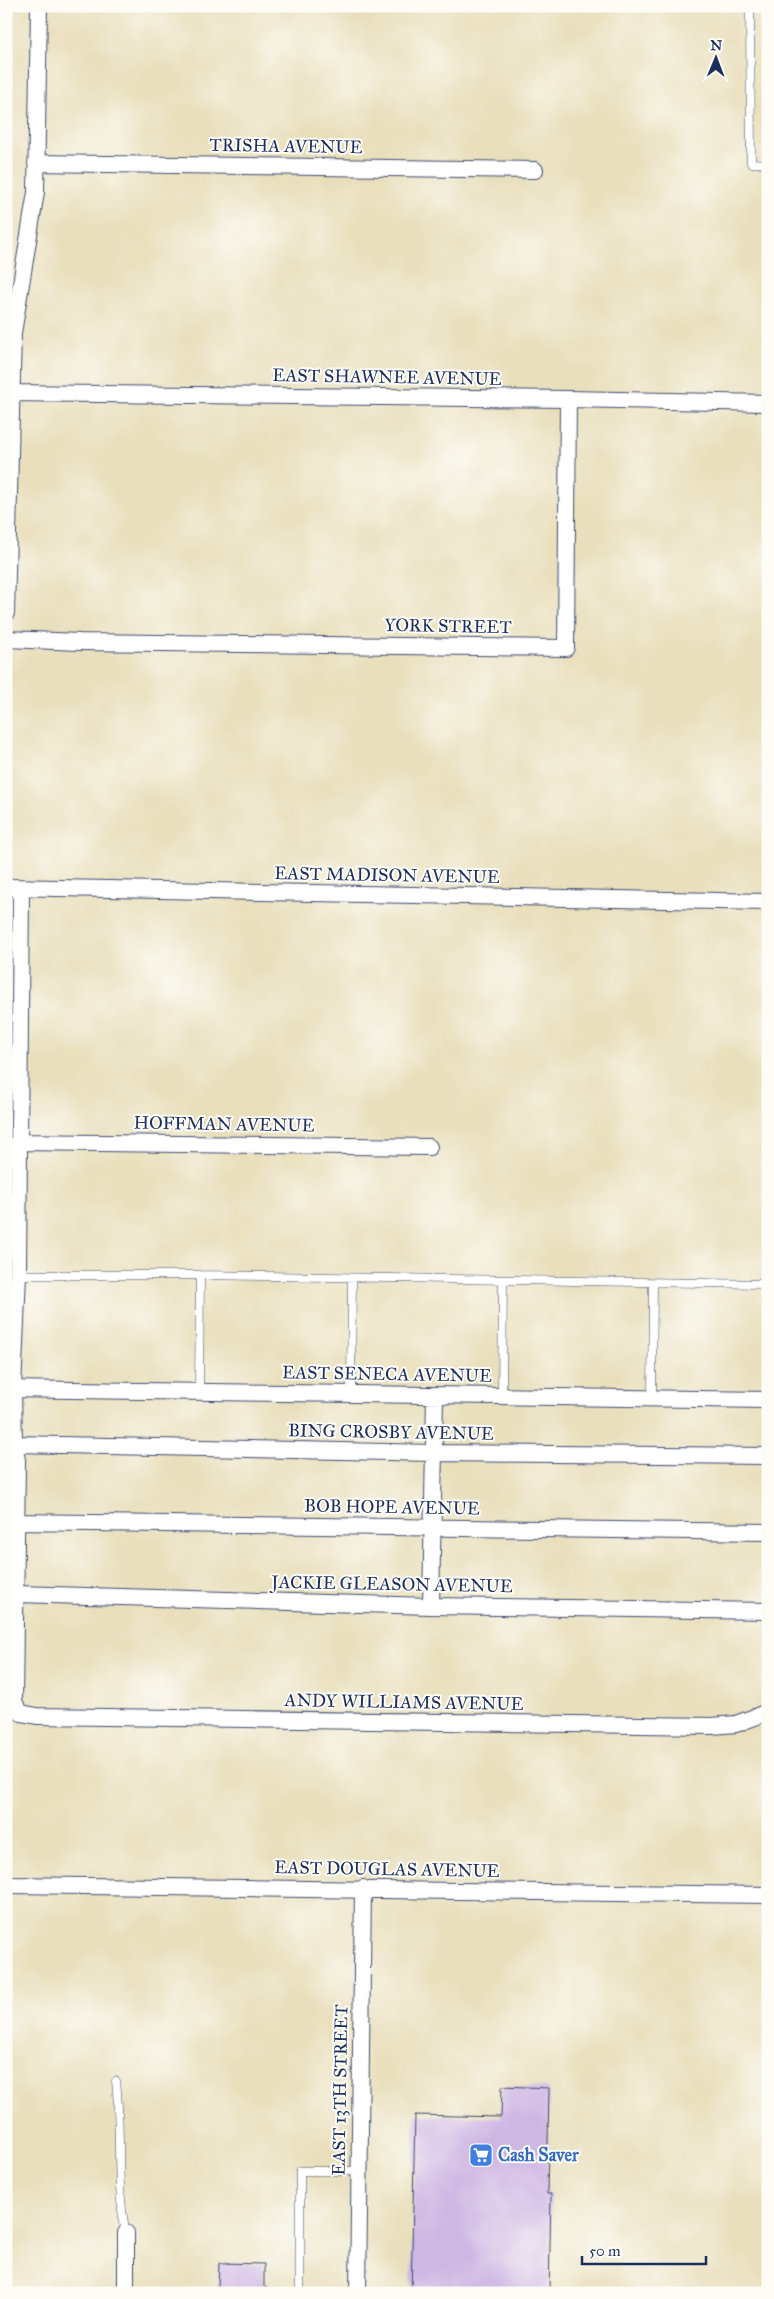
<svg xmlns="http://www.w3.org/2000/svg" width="774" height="2299" viewBox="0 0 774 2299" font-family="'IM FELL Great Primer',serif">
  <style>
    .building { fill: #cfb7e4 }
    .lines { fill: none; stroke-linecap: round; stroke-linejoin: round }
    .service-casing { stroke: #3a496c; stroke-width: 9 }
    .minor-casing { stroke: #3a496c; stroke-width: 18 }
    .service { stroke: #fff; stroke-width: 8 }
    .minor { stroke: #fff; stroke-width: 16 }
    .labels { text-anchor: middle; stroke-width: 4; stroke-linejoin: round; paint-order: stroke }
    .street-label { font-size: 18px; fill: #1b2f5e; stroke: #fdfcf7 }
    .shop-label { font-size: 18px; font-weight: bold; fill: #366cbe; stroke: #fdfcf7; text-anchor: start }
  </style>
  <rect width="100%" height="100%" fill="#fdfcf7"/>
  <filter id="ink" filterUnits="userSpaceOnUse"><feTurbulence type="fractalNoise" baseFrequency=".02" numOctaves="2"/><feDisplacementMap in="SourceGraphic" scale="10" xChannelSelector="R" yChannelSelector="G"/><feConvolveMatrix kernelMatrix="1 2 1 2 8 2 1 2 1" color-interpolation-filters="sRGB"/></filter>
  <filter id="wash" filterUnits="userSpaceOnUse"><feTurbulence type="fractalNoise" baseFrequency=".0096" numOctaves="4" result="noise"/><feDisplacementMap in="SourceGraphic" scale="20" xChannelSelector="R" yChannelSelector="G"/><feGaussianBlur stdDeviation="1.12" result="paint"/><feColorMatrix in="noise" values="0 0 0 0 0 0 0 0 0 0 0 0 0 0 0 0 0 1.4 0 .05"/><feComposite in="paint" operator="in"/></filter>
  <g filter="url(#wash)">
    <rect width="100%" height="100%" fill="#e9dfbc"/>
    <g id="blocks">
      <path class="building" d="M502,2086L549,2088L547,2194H551L549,2293H411L415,2115L501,2117Z
        M219,2263L264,2264V2287L269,2288L268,2293H215L216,2287H218Z"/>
    </g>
  </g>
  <g filter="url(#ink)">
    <use href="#blocks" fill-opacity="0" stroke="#3a496c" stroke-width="1"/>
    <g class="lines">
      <g class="service-casing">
        <path id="service" d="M750,6L751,163L768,164
          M18,1275H200L762,1284L768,1281
          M199,1391L200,1275
          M351,1394L352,1279
          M502,1396L503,1280
          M652,1398L653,1283
          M116,2081C122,2132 115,2184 126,2233
          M300,2293V2171H359"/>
      </g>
      <g class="minor-casing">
        <path id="minor" d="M36,163L535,170
          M6,393L568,399L768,403
          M6,613L13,333L36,192L39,6
          M6,639L80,642L566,648L568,399
          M6,887L768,902
          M21,888L18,1275L13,1389L14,1444L17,1460L14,1702L21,1713L37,1716L712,1726L736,1724L768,1712
          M18,1142L429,1147
          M6,1389L768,1400
          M14,1444L434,1453L768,1456
          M15,1522L768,1532
          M16,1594L431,1606L768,1611
          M431,1606L435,1395
          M6,1885L768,1895
          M126,2293V2233
          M358,2293L363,1888"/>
      </g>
      <use href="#service" class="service"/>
      <use href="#minor" class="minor"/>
    </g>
  </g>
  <defs>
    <g id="supermarket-square" transform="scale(1.25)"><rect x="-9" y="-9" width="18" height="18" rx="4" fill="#3f7fe0" stroke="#fdfcf7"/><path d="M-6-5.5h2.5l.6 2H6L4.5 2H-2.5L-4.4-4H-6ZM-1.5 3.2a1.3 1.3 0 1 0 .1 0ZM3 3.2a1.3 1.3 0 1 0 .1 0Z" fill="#fff"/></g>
  </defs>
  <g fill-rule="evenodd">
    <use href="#supermarket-square" x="481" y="2155"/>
  </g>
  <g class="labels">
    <g class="street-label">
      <text transform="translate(286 146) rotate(1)" y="6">TRISHA AVENUE</text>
      <text transform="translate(387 377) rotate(1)" y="6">EAST SHAWNEE AVENUE</text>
      <text transform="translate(448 626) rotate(1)" y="6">YORK STREET</text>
      <text transform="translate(387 875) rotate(1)" y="6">EAST MADISON AVENUE</text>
      <text transform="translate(224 1124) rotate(1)" y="6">HOFFMAN AVENUE</text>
      <text transform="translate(387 1374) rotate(1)" y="6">EAST SENECA AVENUE</text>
      <text transform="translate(391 1432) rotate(1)" y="6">BING CROSBY AVENUE</text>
      <text transform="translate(392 1507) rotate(1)" y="6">BOB HOPE AVENUE</text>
      <text transform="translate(392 1584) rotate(1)" y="6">JACKIE GLEASON AVENUE</text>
      <text transform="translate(404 1702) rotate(1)" y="6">ANDY WILLIAMS AVENUE</text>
      <text transform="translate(387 1869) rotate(1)" y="6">EAST DOUGLAS AVENUE</text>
      <text transform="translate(340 2090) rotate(-89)" y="6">EAST 13TH STREET</text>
    </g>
    <g class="shop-label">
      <text x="498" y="2161">Cash Saver</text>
    </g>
  </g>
  <rect width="774" height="2299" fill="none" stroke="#fdfcf7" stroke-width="25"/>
  <g transform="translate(716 58) rotate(1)" stroke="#fdfcf7" stroke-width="4" paint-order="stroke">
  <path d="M0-4L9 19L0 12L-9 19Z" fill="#1b2f5e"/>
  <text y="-8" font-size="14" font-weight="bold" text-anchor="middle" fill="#1b2f5e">N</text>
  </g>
  <path d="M582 2256v8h124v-8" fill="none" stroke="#1b2f5e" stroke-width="2.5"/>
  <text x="589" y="2256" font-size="15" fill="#1b2f5e" stroke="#fdfcf7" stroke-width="4" paint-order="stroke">50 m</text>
</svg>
